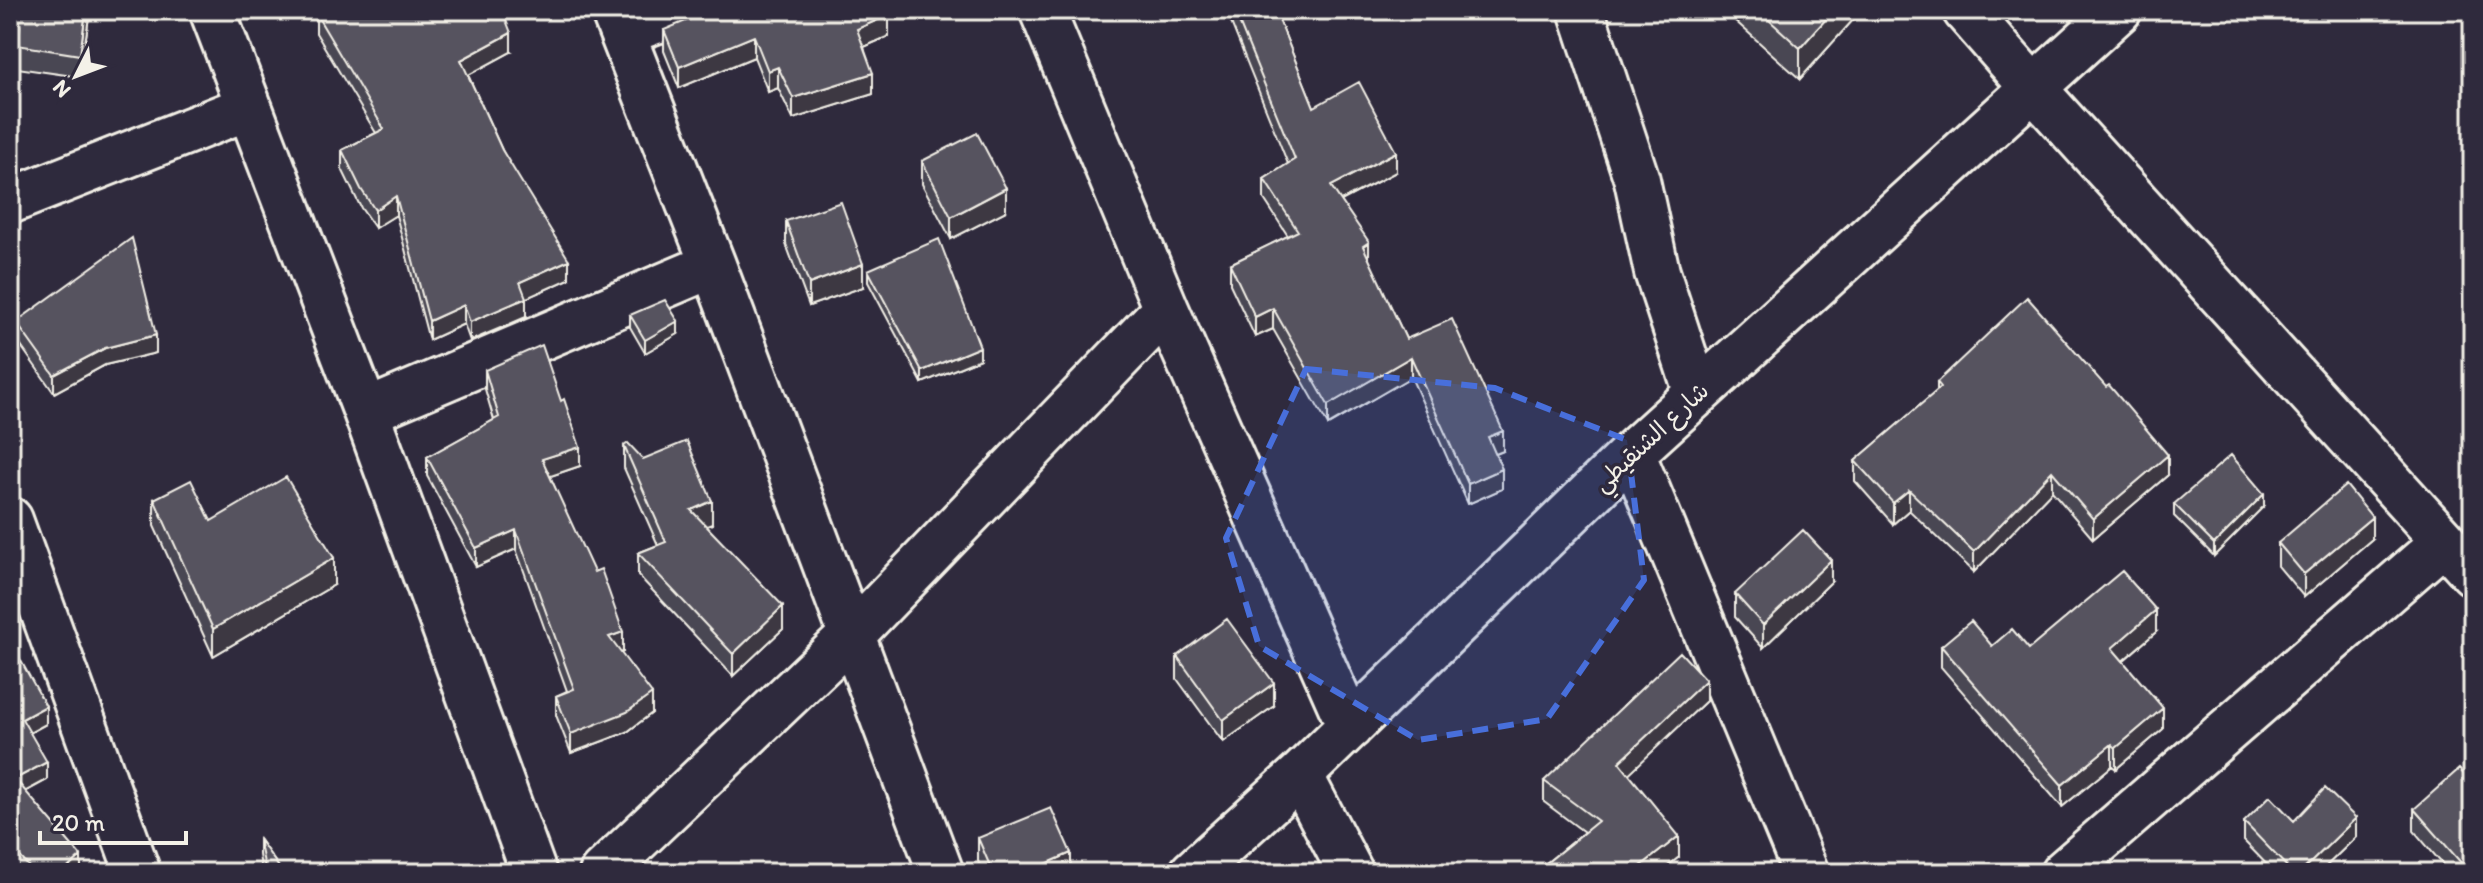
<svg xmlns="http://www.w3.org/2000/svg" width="2483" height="883" viewBox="0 0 2483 883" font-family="Itim,'Playpen Sans Arabic',sans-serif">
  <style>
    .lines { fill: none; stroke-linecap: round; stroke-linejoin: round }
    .minor-casing { stroke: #f4f1e8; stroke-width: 50 }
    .minor { stroke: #2f2a3d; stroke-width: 44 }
    .wall { fill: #4a4752; stroke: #f4f1e8; stroke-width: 2 }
    .shaded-wall { fill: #3c3942; stroke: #f4f1e8; stroke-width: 2 }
    .building { fill: #56525f; stroke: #f4f1e8; stroke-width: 2 }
    .marked { fill: #486fdb; fill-opacity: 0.2; stroke: #486fdb; stroke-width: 6; stroke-dasharray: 16 10; stroke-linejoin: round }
    .labels { text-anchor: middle; stroke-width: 7; stroke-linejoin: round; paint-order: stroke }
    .street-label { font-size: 24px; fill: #f4f1e8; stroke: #2f2a3d }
  </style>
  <rect width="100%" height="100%" fill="#2f2a3d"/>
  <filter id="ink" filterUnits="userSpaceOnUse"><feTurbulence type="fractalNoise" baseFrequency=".0125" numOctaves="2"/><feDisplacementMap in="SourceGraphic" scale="16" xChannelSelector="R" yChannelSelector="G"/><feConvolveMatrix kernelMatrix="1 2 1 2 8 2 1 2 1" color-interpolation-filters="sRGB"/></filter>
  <g filter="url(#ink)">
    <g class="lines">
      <g class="minor-casing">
        <path id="minor" d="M212,10L366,412L534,873
          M613,10L713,265L941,873
          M1042,10L1166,309L1350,727
          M1581,10L1637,180L1657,272L1697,394
          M1965,10L2034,89L2473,573
          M622,33L685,10
          M10,201L249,107
          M366,412L713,265
          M1632,453L1806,873
          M10,520L138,873
          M1300,775L1351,873
          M602,873L852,635L1166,309
          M1192,873L1300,775L1632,453L2119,10
          M2063,873L2444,542"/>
      </g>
      <use href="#minor" class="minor"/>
    </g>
    <path class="wall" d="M10,10H90L80,77L17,68V48L10,46Z
      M1226,10H1275L1314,107L1396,172L1341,201L1406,339L1503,451L1496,454L1502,489L1468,504L1411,377L1328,425L1273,329L1255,337L1230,284V264L1288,236L1264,199V179L1288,164Z
      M1723,10H1862L1800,79Z
      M316,14L511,52L468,75L502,150L569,279L526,298V317L470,341L464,324L429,340L396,215L375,228L361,208L342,169V150L376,133L316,33Z
      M664,30L889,36L864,47L873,94L793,119L778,88L768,92L754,57L679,88L664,51Z
      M922,161L1006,211L951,239L922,184Z
      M786,221L863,287L809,306L786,244Z
      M868,270L980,359L922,383L868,282Z
      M630,315L678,334L645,353L630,327Z
      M16,322L156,353L105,365L54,393L16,339Z
      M485,370L580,466L550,476L623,652L620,653L652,713L627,732L571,753L556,715V696L567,691L516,549L476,567L427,476V457L494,420L485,389Z
      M1937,382L2168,475L2093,539L2052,491L1974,572L1909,510L1893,524L1855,481V461L1937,391Z
      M624,446L643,459L712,524L707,526L783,629L733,676L638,575V553L658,545L624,468Z
      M154,499L211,521L334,585L213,656L154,526Z
      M2174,504L2264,506L2214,556L2174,516Z
      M2372,539L2304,597L2278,566V543Z
      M1831,582L1763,648L1735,617V594Z
      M2156,632L2123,661L2163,729L2116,769L2112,766L2062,807L1941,667V646H1992L2029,649Z
      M10,641L46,724L30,733L47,780L25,792L81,873H19L18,871Z
      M1177,656L1274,706L1223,742L1177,679Z
      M1706,701L1628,774L1679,857L1659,873H1534L1584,832L1544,802V781Z
      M2414,809L2473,873H2450L2414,831Z
      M2294,821L2356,837L2319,873H2275L2244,841V822Z
      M978,838L1071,873H983L978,861Z
      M259,839L283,873H262L259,855Z"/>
    <path class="shaded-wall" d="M86,10H90L80,77V55Z
      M1834,10H1862L1800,79V48Z
      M889,15V36L857,50V29Z
      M511,33V52L461,79V60Z
      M754,36V57L679,88V67Z
      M778,67V88L768,92V71Z
      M873,73V94L793,119V98Z
      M1396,152V172L1331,206V186Z
      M1006,188V211L951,239V217Z
      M396,196V215L375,228V210Z
      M1369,242V263L1363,246Z
      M569,260V279L520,301V282Z
      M863,264V287L809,306V284Z
      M526,298V317L470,341V322Z
      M464,305V324L429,340V321Z
      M1273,308V329L1255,337V317Z
      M678,321V334L645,353V340Z
      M156,335V353L105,365L54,393V375L105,348Z
      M980,347V359L922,383V371Z
      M1411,357V377L1328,425V405Z
      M1503,431V451L1488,457V437Z
      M580,447V466L542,479V459Z
      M2168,455V475L2093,539V519Z
      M1502,469V489L1468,504V484Z
      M2052,471V491L1974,572V552Z
      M1909,490V510L1893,524V503Z
      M2264,494V506L2214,556V544Z
      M712,501V524L691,532V510Z
      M2372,517V539L2304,597V574Z
      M516,530V549L476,567V548Z
      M334,558V585L213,656V629Z
      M1831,560V582L1763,648V625Z
      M783,606V629L733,676V654Z
      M2156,610V632L2112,670V648Z
      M623,632V652L609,657V637Z
      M1706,680V701L1619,783V762Z
      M1274,683V706L1223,742V720Z
      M652,694V713L627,732L571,753V734Z
      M46,706V724L22,737V719Z
      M2163,708V729L2116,769V748Z
      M2112,744V766L2062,807V785Z
      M47,762V780L15,797V779Z
      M2356,818V837L2319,873H2300Z
      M1679,836V857L1659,873H1632Z
      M1071,853V873H1025Z
      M18,854V871L10,873V856Z
      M81,856V873H62Z"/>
    <path class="building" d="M10,10H86L80,55L17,45L20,26L10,24Z
      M326,10H502L511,33L461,60L502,150L569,260L520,282L526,298L470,322L464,305L429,321L396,196L375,210L361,189L342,150L384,129L316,14Z
      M712,10H887L889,15L857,29L873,73L793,98L778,67L768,71L754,36L679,67L664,30Z
      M1234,10H1275L1314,107L1359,82L1396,152L1331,186L1369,242L1363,246L1406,339L1452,319L1503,431L1488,437L1502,469L1468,484L1411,357L1328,405L1273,308L1255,317L1230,264L1298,231L1264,179L1295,159Z
      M1758,10H1834L1800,48Z
      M977,133L1006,188L951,217L922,161Z
      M841,202L863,264L809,284L786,221Z
      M132,238L156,335L105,348L54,375L16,322Z
      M939,239L980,347L922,371L868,270Z
      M2027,297L2106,387L2109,385L2168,455L2093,519L2052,471L1974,552L1909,490L1893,503L1855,461L1941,387L1937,382Z
      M665,300L678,321L645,340L630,315Z
      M542,345L561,401L564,399L580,447L542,459L594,572L601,569L623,632L609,637L652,694L627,712L571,734L556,696L574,689L516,530L476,548L427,457L499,417L485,370Z
      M687,441L712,501L691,510L783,606L733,654L638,553L666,542L624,446L628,443L643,459Z
      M2231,455L2264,494L2214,544L2174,504Z
      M286,477L334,558L213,629L154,499L191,480L211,521Z
      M2346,485L2372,517L2304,574L2278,543Z
      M1803,530L1831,560L1763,625L1735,594Z
      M2122,571L2156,610L2112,648L2163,708L2116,748L2112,744L2062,785L1941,646L1971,621L1992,646L2012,629L2029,649Z
      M1227,619L1274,683L1223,720L1177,656Z
      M10,641L46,706L22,719L47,762L15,779L81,856L62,873H34L18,854L10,856Z
      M1680,652L1706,680L1619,762L1679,836L1632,873H1534L1598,821L1544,781Z
      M2459,769L2473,784V873H2470L2414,809Z
      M2325,788L2356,818L2300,873H2293L2244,822L2270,796L2294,821Z
      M1051,808L1071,853L1025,873H993L978,838Z
      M259,839L283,873H266Z"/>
  </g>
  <path class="marked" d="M1306,369L1495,388L1627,440L1644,580L1547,719L1418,740L1259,646L1226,538Z"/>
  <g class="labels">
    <g class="street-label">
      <text transform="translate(1651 437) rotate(-43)" y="8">شارع الشنقيطي</text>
    </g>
  </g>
  <rect width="2483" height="883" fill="none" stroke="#2f2a3d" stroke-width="40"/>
  <rect x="20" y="20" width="2443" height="843" fill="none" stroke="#f4f1e8" stroke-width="3" filter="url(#ink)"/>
  <g transform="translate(76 76) rotate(228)" stroke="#2f2a3d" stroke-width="6" paint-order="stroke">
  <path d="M0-6L14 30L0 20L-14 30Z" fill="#f4f1e8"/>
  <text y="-12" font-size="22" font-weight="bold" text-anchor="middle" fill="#f4f1e8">N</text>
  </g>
  <path d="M40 831v12h146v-12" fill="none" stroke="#f4f1e8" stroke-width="4"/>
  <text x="52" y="831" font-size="24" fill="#f4f1e8" stroke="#2f2a3d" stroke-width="6" paint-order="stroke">20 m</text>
</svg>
